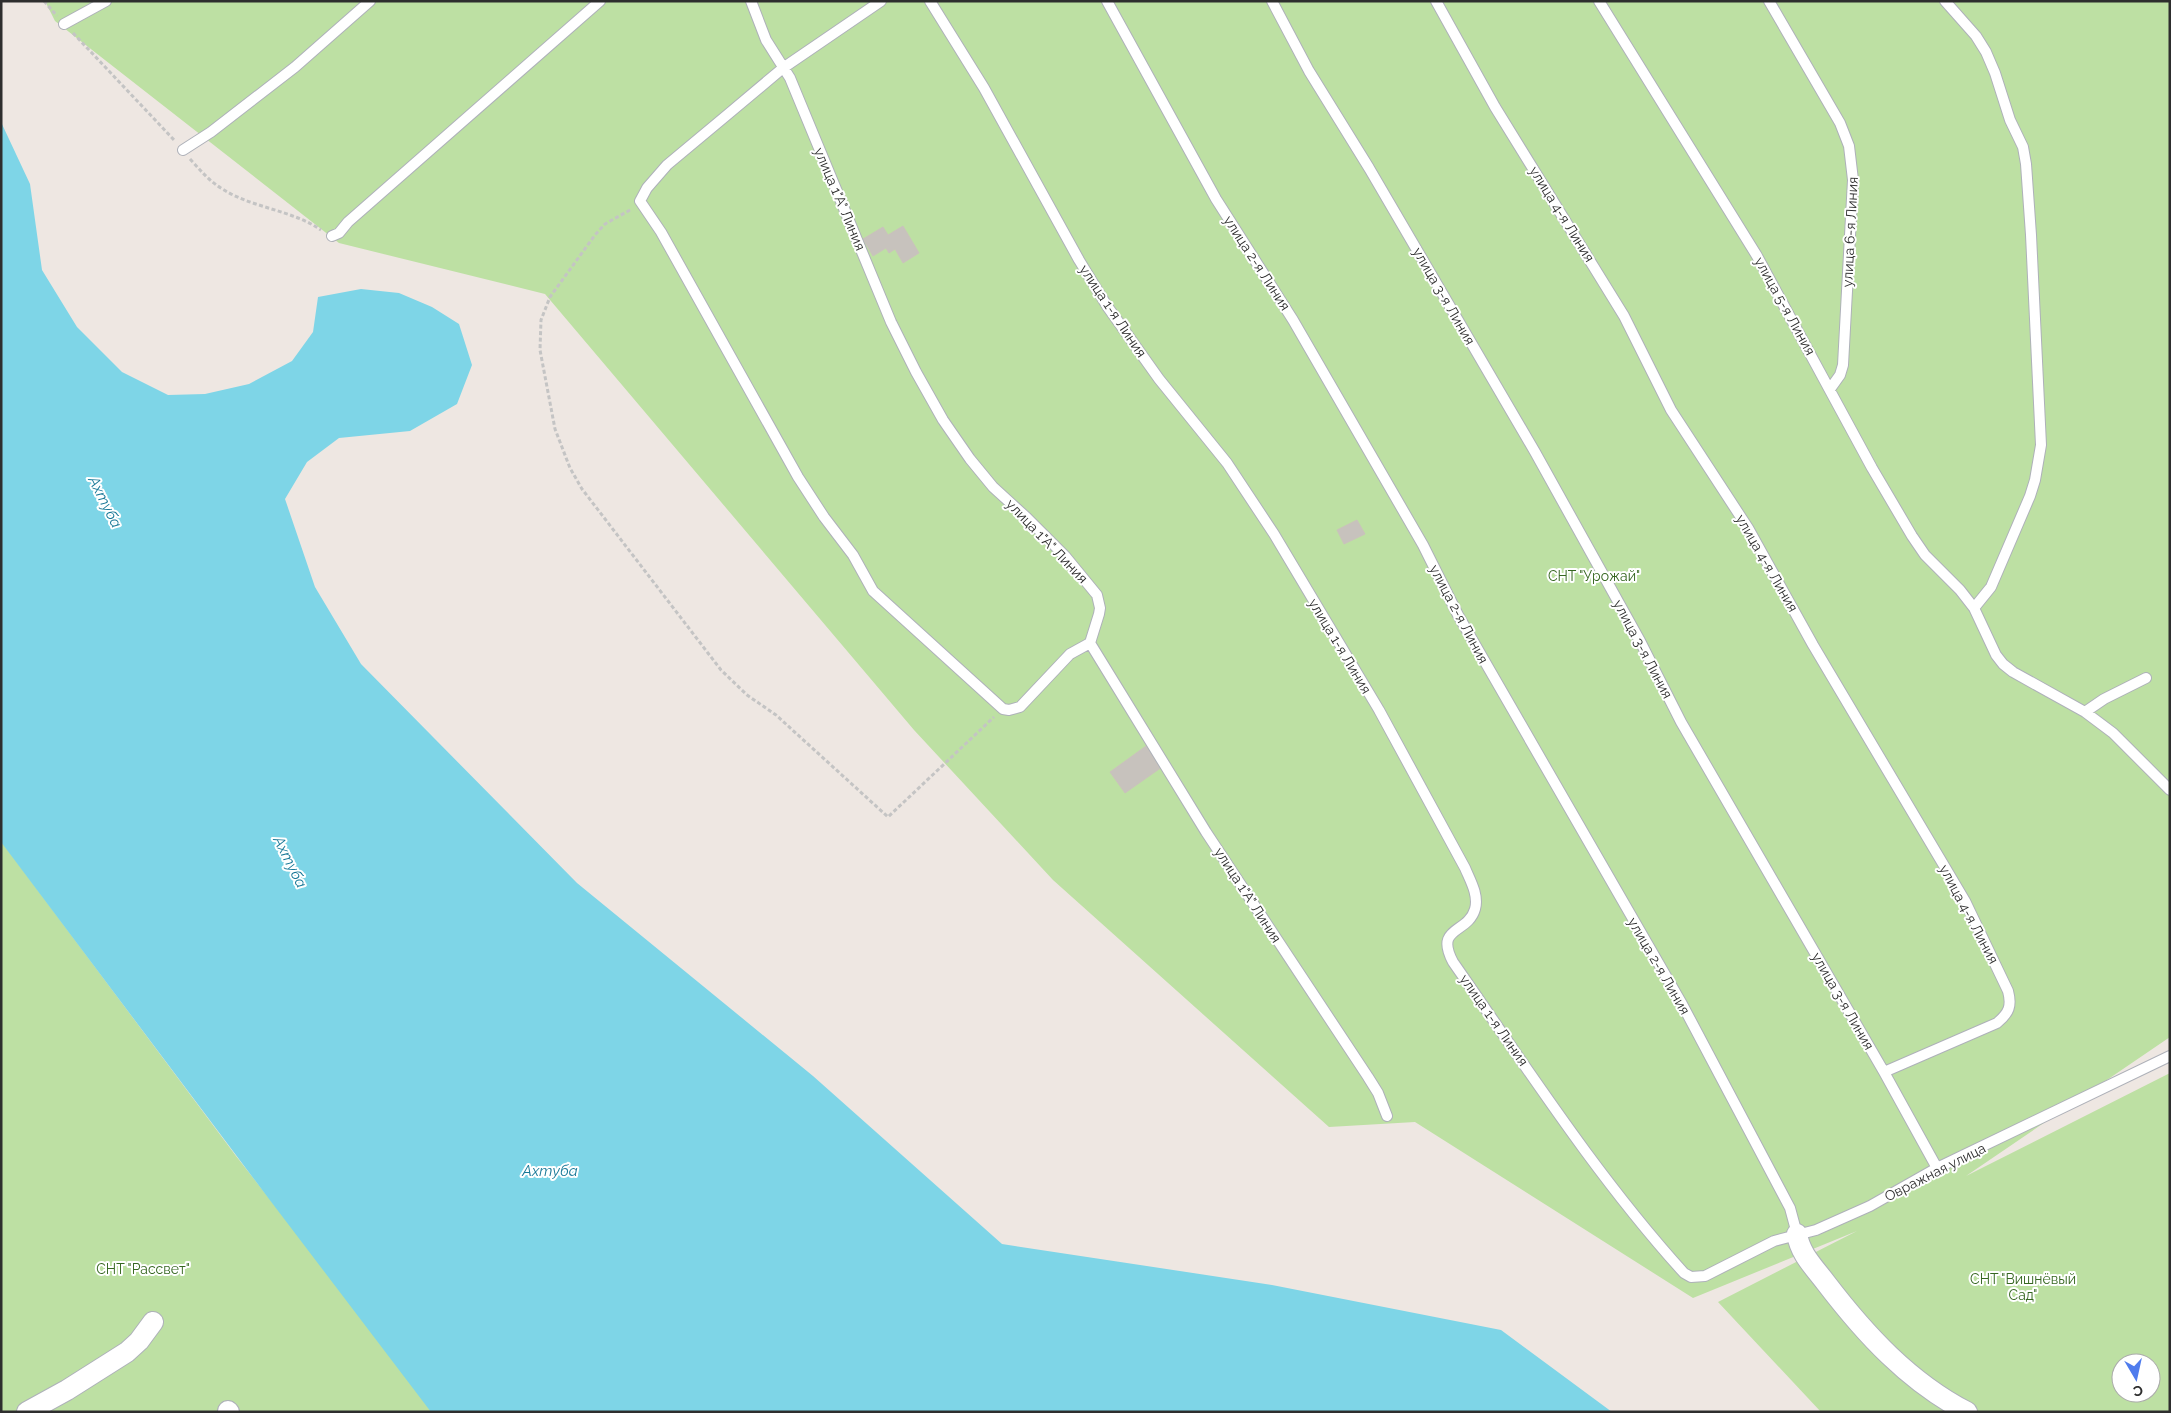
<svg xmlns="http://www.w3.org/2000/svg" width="2171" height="1413" viewBox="0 0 2171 1413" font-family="Raleway,sans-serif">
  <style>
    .green { fill: #bde0a3; fill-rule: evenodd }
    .water { fill: #7ed5e7 }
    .building { fill: #c7c2bd; stroke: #cac3bb }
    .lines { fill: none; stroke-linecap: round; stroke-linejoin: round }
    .service-casing { stroke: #aeb1b9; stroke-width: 12 }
    .minor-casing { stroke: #aeb1b9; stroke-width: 22 }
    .path { stroke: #c4c4c4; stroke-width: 3; stroke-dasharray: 4 2.5; stroke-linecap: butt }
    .service { stroke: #fff; stroke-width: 10 }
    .minor { stroke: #fff; stroke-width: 20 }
    .labels { text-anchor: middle; stroke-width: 4; stroke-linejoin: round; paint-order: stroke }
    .street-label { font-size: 14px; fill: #2e2e2e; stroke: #fff }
    .park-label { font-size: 14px; fill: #366721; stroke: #fff }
    .water-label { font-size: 15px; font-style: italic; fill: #187897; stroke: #fff }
  </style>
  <rect width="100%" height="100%" fill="#eee7e2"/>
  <path class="green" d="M45,1H2170V1037L1966,1176L2170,1073V1412H1821L1718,1302L1857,1231L1693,1298L1415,1122L1329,1127L1053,880L914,730L545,294L339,243L55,21ZM2121,1363H2151V1393H2121Z
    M1,841L236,1156L436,1412H1Z"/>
  <path class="water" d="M1,122L30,184L42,270L77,327L122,372L168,395L205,394L249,384L292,361L313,332L318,297L361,289L399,293L432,307L459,324L472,365L457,404L410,431L339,438L307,462L285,499L315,587L361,664L577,883L813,1076L1002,1244L1272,1285L1501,1330L1612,1412H431L269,1199L1,842Z"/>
  <path class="building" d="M903,226L919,253L903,263L895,249L889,253L886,248L873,256L863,239L883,227L888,235Z
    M1357,520L1365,534L1344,544L1337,530Z
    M1146,746L1162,767L1125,793L1110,772Z"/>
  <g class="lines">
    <g class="service-casing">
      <path id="service" d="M751,1L766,40L790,78L891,322L916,372L943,420L970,459L993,487L1027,518L1065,556L1097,595L1100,608L1099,614L1090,643L1206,832L1368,1077L1378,1093L1387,1116
        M881,1L783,68L727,115L667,165L647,188L640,201L661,232L798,477L824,517L853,555L873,591L1003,709L1009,710L1020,707L1070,654L1090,643
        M930,1L984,88L1079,260L1107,306L1159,379L1227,463L1274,534L1379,710L1465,868C1470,880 1479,895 1475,909C1468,934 1434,926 1453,962C1527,1068 1597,1177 1684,1273L1691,1277L1705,1276L1774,1241L1816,1230L1870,1206L1937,1168L2170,1056
        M1107,1L1216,199L1293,320L1423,545L1458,615L1682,1004L1790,1208L1797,1234
        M1272,1L1309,71L1369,168L1535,452L1640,641L1681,722L1884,1072L1937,1168
        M1436,1L1495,107L1624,316L1671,410L1748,528L1813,645L1965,901L2008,991C2012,1006 2009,1013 1997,1023L1884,1072
        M1599,1L1757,256L1872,468L1912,536L1925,555L1960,590L1974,608L1996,655L2003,664L2013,672L2085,712L2113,733L2170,790
        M1769,1L1840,123L1849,146L1853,180L1843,365L1840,375L1830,389
        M1945,1L1976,36L1986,52L1995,73L2010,120L2023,147L2026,164L2031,235L2041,445L2035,480L2030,496L1991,587L1974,608
        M64,24L106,1
        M183,150L211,132L295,67L370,1
        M332,236L339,233L348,222L600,1
        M2085,712L2104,699L2146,678"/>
    </g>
    <g class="minor-casing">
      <path id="minor" d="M1797,1234C1800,1254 1814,1267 1826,1283C1865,1334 1909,1382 1967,1412
        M228,1411L229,1412
        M27,1412L67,1390L127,1352L139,1341L153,1322"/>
    </g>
    <path class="path" d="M44,1L57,16
      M73,33L175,141
      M190,159C201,171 210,182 224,190C253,208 292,210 321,230
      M630,210L605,224L595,235L550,297L541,320L540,350L555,429L570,468L582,489L721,670L747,695L776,715L888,817L994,717"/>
    <use href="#service" class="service"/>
    <use href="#minor" class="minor"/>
  </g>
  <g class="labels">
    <g class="street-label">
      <text transform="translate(840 199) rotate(67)" y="5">улица 1"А" Линия</text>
      <text transform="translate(1562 214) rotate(58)" y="5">улица 4-я Линия</text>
      <text transform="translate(1850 232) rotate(-87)" y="5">улица 6-я Линия</text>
      <text transform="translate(1257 263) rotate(57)" y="5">улица 2-я Линия</text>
      <text transform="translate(1444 296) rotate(60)" y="5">улица 3-я Линия</text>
      <text transform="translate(1785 306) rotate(61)" y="5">улица 5-я Линия</text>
      <text transform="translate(1113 311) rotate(56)" y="5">улица 1-я Линия</text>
      <text transform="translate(1047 541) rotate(46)" y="5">улица 1"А" Линия</text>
      <text transform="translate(1767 563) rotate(60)" y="5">улица 4-я Линия</text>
      <text transform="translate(1459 614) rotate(62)" y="5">улица 2-я Линия</text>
      <text transform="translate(1340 646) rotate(59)" y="5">улица 1-я Линия</text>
      <text transform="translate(1643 649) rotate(62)" y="5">улица 3-я Линия</text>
      <text transform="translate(1248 895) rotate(57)" y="5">улица 1"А" Линия</text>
      <text transform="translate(1969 914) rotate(62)" y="5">улица 4-я Линия</text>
      <text transform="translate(1659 966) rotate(60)" y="5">улица 2-я Линия</text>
      <text transform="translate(1843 1001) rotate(60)" y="5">улица 3-я Линия</text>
      <text transform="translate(1494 1020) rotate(55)" y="5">улица 1-я Линия</text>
      <text transform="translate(1935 1172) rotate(-27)" y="5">Овражная улица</text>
    </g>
    <g class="park-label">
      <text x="1594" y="581">СНТ "Урожай"</text>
      <text x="143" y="1274">СНТ "Рассвет"</text>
      <text x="2023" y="1284">СНТ "Вишнёвый<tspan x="2023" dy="16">Сад"</tspan></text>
    </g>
    <g class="water-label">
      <text transform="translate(105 502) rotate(63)" y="5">Ахтуба</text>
      <text transform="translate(290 862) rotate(63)" y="5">Ахтуба</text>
      <text x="550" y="1176">Ахтуба</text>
    </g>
  </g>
  <rect width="2171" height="1413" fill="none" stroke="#2e2e2e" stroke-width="5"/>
  <g transform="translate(2136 1378) rotate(171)"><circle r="24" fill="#ffffff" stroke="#ababab"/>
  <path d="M0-4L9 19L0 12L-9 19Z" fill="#4f7ced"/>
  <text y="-8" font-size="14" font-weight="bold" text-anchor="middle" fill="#2e2e2e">С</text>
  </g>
</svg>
